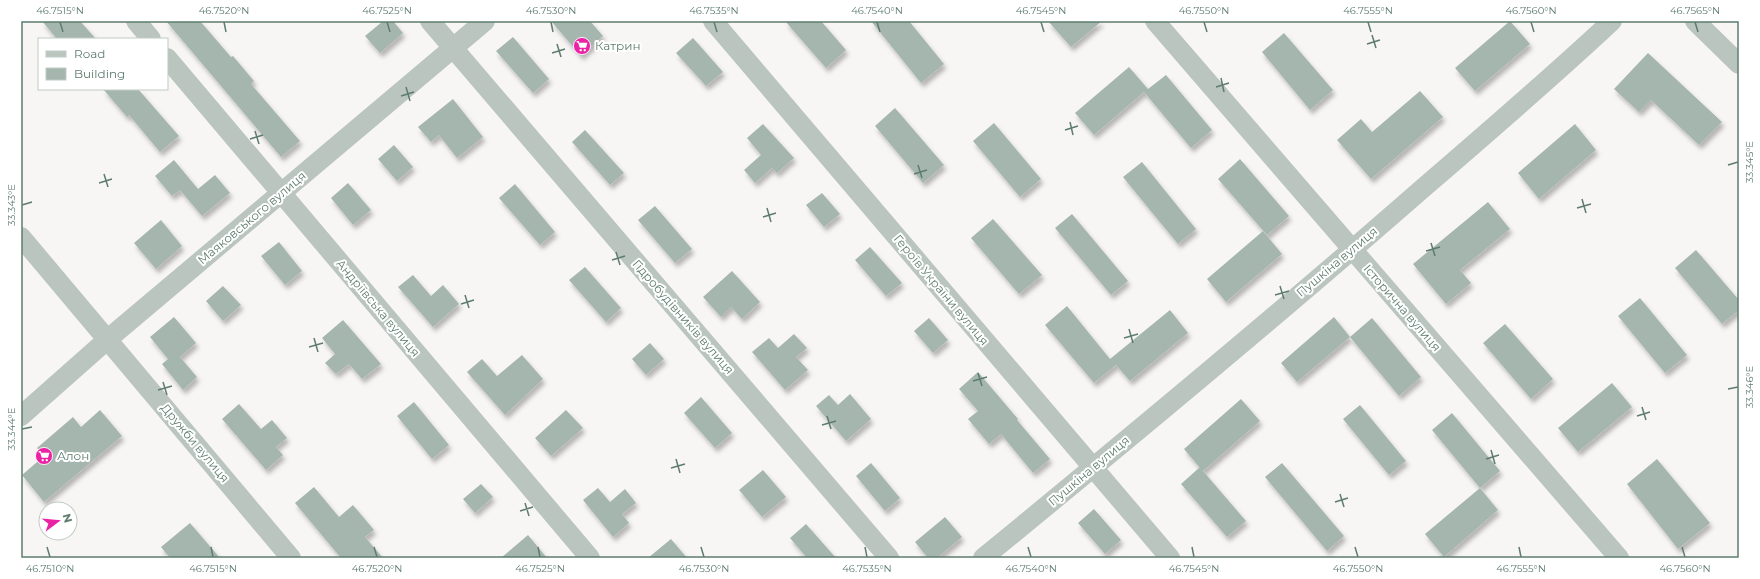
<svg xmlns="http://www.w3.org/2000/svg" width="1760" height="579" viewBox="0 0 1760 579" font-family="Montserrat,sans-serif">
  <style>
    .building { fill: #a5b6ae; filter: url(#shadow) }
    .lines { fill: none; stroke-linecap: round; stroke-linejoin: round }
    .minor { stroke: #bac5c0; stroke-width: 20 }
    .ticks { fill: none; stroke: #5e7c6f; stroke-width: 1.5 }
    .labels { text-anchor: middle; stroke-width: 4; stroke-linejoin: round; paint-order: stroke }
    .poi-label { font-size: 12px; fill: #5e7c6f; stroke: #fff; text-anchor: start }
    .street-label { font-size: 12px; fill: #5e7c6f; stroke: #fff }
    .neatline { fill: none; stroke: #5e7c6f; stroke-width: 1.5 }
    .ticks-label { font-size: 10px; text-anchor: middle; fill: #5e7c6f }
  </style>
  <defs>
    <filter id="shadow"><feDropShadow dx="2.5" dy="4.5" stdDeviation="2" flood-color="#0004"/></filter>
  </defs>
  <rect width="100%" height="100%" fill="#f8f6f5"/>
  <path class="building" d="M42,21H80L96,39H57Z
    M166,21H200L231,57L233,56L254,81L251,84L300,141L281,157Z
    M383,21H393L403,33L380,53L365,36Z
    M551,21H590L603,36L581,56Z
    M785,21H821L846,50L826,68Z
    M871,21H909L944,64L921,83Z
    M1048,21H1102L1071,47Z
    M1510,21L1530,44L1475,91L1455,68Z
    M1284,33L1333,90L1310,110L1262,52Z
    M513,37L549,79L533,93L496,51Z
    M693,38L723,72L706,86L676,53Z
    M1648,53L1722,122L1699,145L1651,100L1639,112L1614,89Z
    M1129,67L1148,89L1166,75L1212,130L1191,148L1144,92L1094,135L1075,113Z
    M103,89H138L179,136L160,152L129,115L127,117Z
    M1420,91L1443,117L1371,179L1337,140L1361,119L1372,132Z
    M453,99L483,137L457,158L439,135L431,142L418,127Z
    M895,108L944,165L923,183L875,126Z
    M994,123L1041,179L1020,197L973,141Z
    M763,124L794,158L777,173L772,168L755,183L744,170L761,155L747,138Z
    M1575,124L1596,150L1539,199L1518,173Z
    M585,130L624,173L610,185L572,142Z
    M394,145L413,167L397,181L378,159Z
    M1240,159L1289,216L1267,235L1218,179Z
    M174,160L198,189L215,175L230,193L202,216L180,190L172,196L155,176Z
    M1142,162L1196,229L1178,244L1123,177Z
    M348,183L371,210L353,225L331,198Z
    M515,184L555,232L540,245L499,198Z
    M822,193L840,214L824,227L806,205Z
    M1488,202L1510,229L1460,270L1471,283L1446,304L1413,264Z
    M655,206L692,249L675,263L638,220Z
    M1072,214L1128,281L1111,295L1055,228Z
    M993,219L1042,275L1019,294L971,238Z
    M161,220L182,246L156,269L134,243Z
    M1263,231L1282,254L1226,302L1207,279Z
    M279,242L302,271L285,285L261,256Z
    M870,247L902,283L886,296L855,260Z
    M1696,250L1739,300V310L1722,324L1675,268Z
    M585,267L621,308L606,322L569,280Z
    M732,271L760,302L742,319L731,307L721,317L703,297Z
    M413,275L431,296L443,285L459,304L433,327L398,287Z
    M223,286L241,305L223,321L206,301Z
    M1640,298L1687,355L1665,373L1618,316Z
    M1067,306L1110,359L1170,310L1188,333L1130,381L1116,365L1094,383L1045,325Z
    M174,317L196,343L180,357L197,377L183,390L162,364L168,359L150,337Z
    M1334,317L1350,337L1297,382L1281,363Z
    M929,318L948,340L933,353L914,331Z
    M1372,318L1421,377L1399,396L1350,337Z
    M343,320L381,364L362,379L349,364L336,374L325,363L335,354L322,338Z
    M1505,324L1553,379L1531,399L1483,343Z
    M794,334L807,348L796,357L808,370L785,390L752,352L769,338L778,348Z
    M650,343L664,359L646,375L632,359Z
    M522,355L543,379L505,415L467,372L482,359L497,376Z
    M978,372L1018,419L1017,420L1050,459L1033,473L1001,434L989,444L968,419L978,411L959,389Z
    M1612,383L1632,407L1578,452L1558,428Z
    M850,394L871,419L846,441L816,406L829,395L838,405Z
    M701,397L732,433L715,448L684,413Z
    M1241,399L1260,421L1203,471L1246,521L1227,537L1181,484L1200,467L1201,469L1184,449Z
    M414,402L449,445L432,459L397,416Z
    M239,404L261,429L272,420L287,438L276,447L283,455L266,470L222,419Z
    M1360,405L1406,461L1389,475L1343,419Z
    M100,410L122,436L44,502L22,475L44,456L37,448L73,417L81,427Z
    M566,410L583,428L551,456L535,438Z
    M1452,413L1500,471L1480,488L1432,430Z
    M1657,459L1710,523L1678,549L1627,484Z
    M871,463L900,498L885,511L856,476Z
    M1282,463L1344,536L1327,551L1265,477Z
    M763,470L786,497L762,517L739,490Z
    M481,484L493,497L475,513L463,499Z
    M314,487L339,517L353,505L374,530L365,537L383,558H341L295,503Z
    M598,488L610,502L625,489L636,503L622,514L629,523L613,537L583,500Z
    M1480,488L1498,510L1444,557L1425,534Z
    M1094,509L1121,540L1105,554L1078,523Z
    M945,517L962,537L937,558H928L915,542Z
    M190,523L220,558H170L161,547Z
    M806,524L836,558H807L790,538Z
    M528,535L547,558H501Z
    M671,539L687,558H648Z"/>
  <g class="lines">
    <path class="minor" d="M136,21L151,39
      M430,21L889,558
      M713,21L1170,558
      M1155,21L1619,558
      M1695,21L1739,64
      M167,58L590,558
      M21,237L291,558
      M21,416L108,339L485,21
      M983,558C1131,437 1278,315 1422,189C1486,134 1550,79 1612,21"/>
  </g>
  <path class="ticks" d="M60,22L63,32M224,22L226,32M387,22L390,32M551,22L553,32M714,22L717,32M877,22L880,32M1041,22L1044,32M1204,22L1207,32M1368,22L1371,32M1531,22L1534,32M1695,22L1698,32M1372,35L1376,48M557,44L561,57M1367,44L1380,40M552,53L565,49M1221,78L1224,92M406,87L410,101M1216,87L1229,83M401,96L414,92M1070,122L1073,135M1065,130L1078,126M255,131L259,144M250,139L263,135M918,165L922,178M1728,165L1738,162M104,174L108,187M914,174L927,170M99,183L112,179M1582,199L1586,213M22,205L32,202M767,208L771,222M1577,208L1591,204M763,217L776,213M1431,243L1435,256M1426,251L1440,247M616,252L620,265M612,260L625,256M1280,286L1284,299M465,295L469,308M1275,295L1289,291M461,304L474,300M1129,329L1133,343M314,338L318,352M1124,338L1138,334M309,347L323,343M978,373L982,386M973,381L987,377M163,382L167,395M1728,389L1738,387M158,390L172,386M1642,407L1646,420M827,416L831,429M1637,416L1650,412M822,425L836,421M22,429L32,427M1491,450L1495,464M676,459L680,473M1486,459L1499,455M671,468L685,464M1340,494L1344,507M1335,502L1348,498M525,503L529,516M520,511L533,507M47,547L50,557M211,547L213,557M374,547L377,557M538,547L540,557M701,547L704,557M865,547L867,557M1028,547L1031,557M1192,547L1194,557M1355,547L1358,557M1519,547L1521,557M1682,547L1685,557"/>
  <defs>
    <g id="supermarket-disc" transform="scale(0.9)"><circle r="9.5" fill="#ec22a5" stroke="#fff"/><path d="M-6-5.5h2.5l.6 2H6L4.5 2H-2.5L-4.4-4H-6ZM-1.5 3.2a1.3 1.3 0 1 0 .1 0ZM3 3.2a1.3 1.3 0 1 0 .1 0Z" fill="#fff"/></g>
  </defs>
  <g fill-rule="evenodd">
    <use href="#supermarket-disc" x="582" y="46"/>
    <use href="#supermarket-disc" x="44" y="456"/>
  </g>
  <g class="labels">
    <g class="poi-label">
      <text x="595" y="50">Катрин</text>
      <text x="57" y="460">Алон</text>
    </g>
    <g class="street-label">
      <text transform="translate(252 218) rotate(-40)" y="4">Маяковського вулиця</text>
      <text transform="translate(1337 262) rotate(-40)" y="4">Пушкіна вулиця</text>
      <text transform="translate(941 290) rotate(50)" y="4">Героїв України вулиця</text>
      <text transform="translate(378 308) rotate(50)" y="4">Андріївська вулиця</text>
      <text transform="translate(1402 308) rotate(49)" y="4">Історична вулиця</text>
      <text transform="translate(683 317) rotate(49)" y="4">Гідробудівників вулиця</text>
      <text transform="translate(195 443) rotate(50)" y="4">Дружби вулиця</text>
      <text transform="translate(1089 471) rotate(-40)" y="4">Пушкіна вулиця</text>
    </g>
  </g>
  <rect width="1760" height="579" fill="none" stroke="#ffffff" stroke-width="44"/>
  <rect x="38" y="38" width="130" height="52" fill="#ffffff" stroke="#bfcbc5"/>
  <rect x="46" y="51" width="20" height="6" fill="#bac5c0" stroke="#bfcbc5"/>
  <text x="74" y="58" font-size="12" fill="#5e7c6f">Road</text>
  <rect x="46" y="68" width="20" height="12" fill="#a5b6ae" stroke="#bfcbc5"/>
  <text x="74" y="78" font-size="12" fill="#5e7c6f">Building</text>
  <g transform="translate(58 521) rotate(74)"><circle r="19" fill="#ffffff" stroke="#bfcbc5"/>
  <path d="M0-3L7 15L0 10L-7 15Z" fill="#ec22a5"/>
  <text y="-6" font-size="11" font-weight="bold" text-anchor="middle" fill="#5e7c6f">N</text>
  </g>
  <rect x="22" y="22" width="1716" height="535" class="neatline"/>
  <g class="ticks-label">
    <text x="60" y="14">46.7515°N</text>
    <text x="224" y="14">46.7520°N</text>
    <text x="387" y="14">46.7525°N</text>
    <text x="551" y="14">46.7530°N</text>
    <text x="714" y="14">46.7535°N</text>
    <text x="877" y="14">46.7540°N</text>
    <text x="1041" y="14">46.7545°N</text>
    <text x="1204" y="14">46.7550°N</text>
    <text x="1368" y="14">46.7555°N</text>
    <text x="1531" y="14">46.7560°N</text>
    <text x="1695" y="14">46.7565°N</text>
    <text transform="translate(1749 162) rotate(-90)" y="4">33.345°E</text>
    <text transform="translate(11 205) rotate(-90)" y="4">33.343°E</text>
    <text transform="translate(1749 387) rotate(-90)" y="4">33.346°E</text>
    <text transform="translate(11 429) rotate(-90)" y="4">33.344°E</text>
    <text x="50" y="572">46.7510°N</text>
    <text x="213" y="572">46.7515°N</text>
    <text x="377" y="572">46.7520°N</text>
    <text x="540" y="572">46.7525°N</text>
    <text x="704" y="572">46.7530°N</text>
    <text x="867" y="572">46.7535°N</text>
    <text x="1031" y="572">46.7540°N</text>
    <text x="1194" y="572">46.7545°N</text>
    <text x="1358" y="572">46.7550°N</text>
    <text x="1521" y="572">46.7555°N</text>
    <text x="1685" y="572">46.7560°N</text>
  </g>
</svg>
